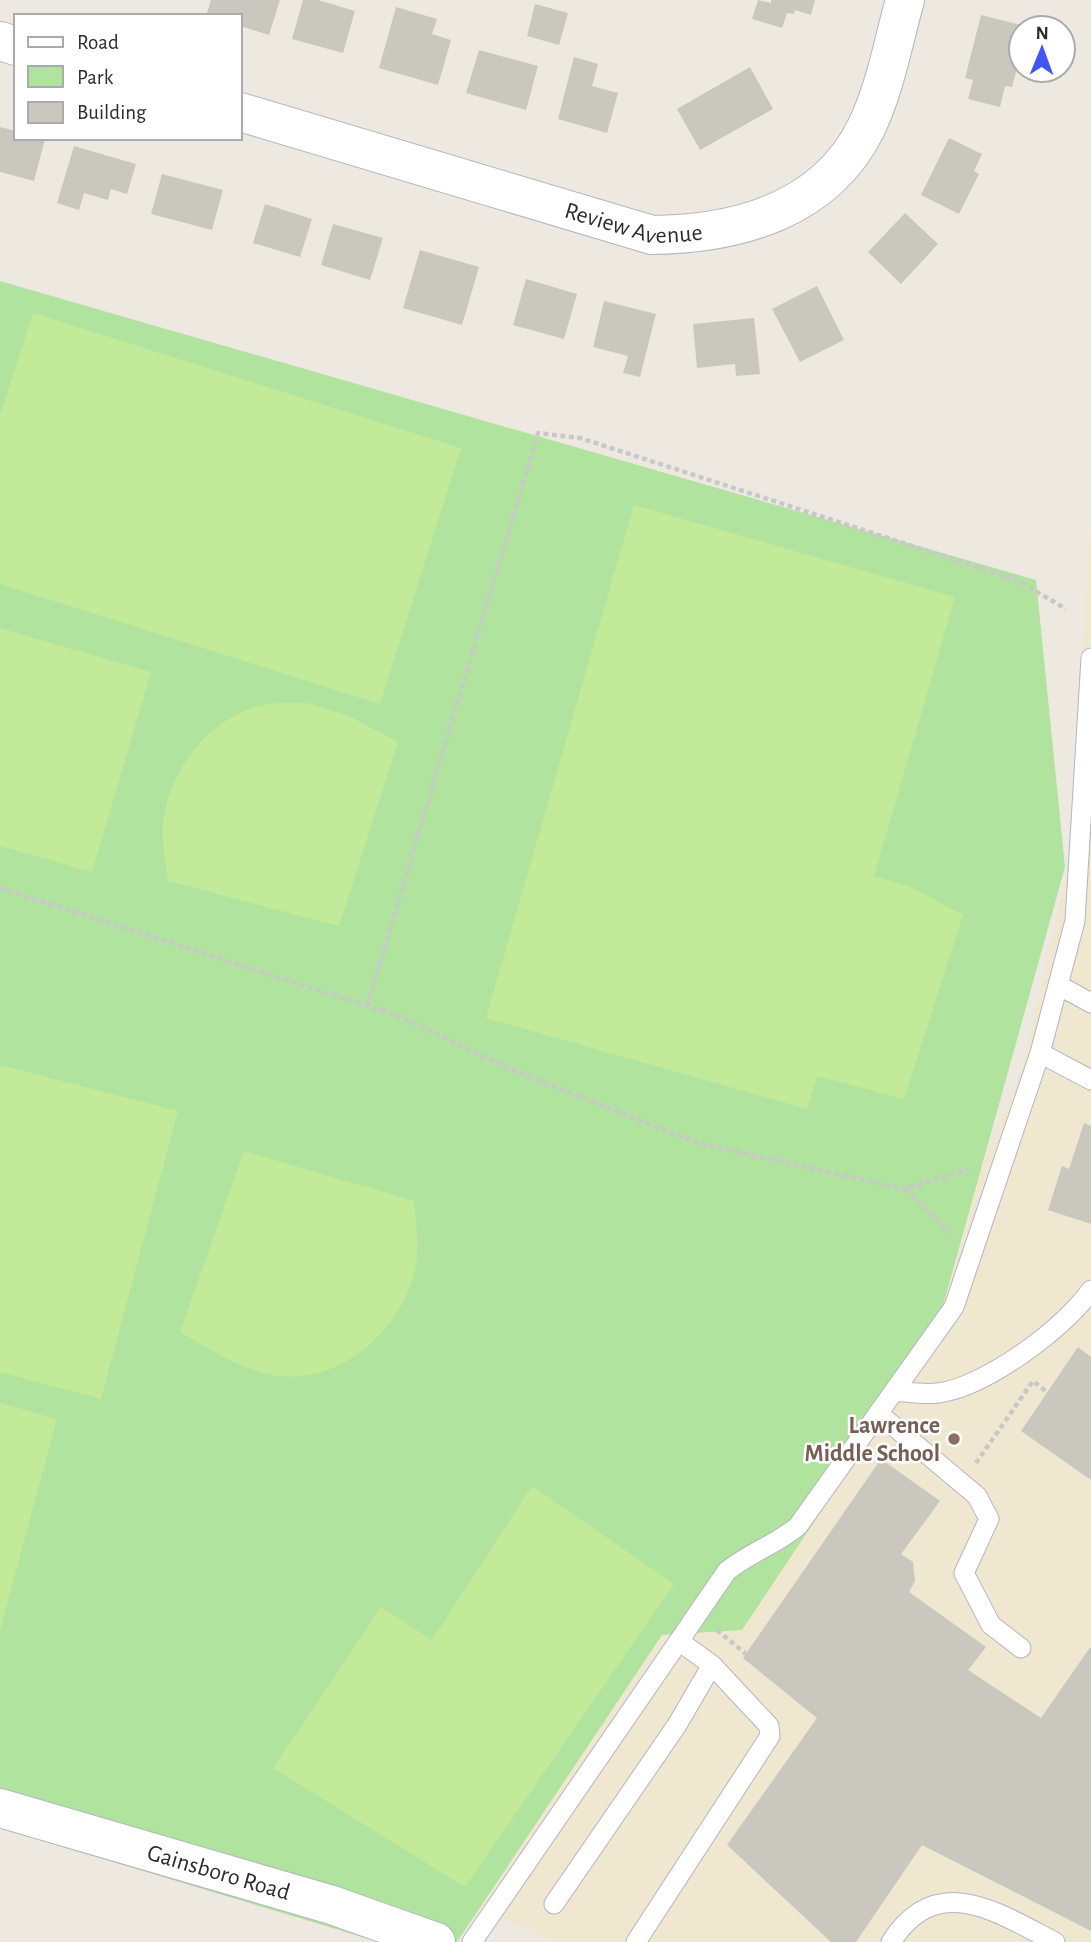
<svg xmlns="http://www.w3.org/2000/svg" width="1091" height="1942" viewBox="0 0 1091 1942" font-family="'Alegreya Sans',sans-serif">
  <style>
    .education { fill: #efe7d0 }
    .green { fill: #b0e39d }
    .pitch { fill: #c2ea99 }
    .building { fill: #cac7be }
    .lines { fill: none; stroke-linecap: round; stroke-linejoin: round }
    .lane-casing { stroke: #b3b5c0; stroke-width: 21 }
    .street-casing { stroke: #b3b5c0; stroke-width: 40 }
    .path { stroke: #c8c8c8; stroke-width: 4.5; stroke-dasharray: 5 3.5; stroke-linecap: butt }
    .lane { stroke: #fff; stroke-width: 19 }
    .street { stroke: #fff; stroke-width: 38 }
    .education-dot { fill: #8d6e63; stroke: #fff; stroke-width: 2.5 }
    .labels { text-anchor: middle; stroke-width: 5; stroke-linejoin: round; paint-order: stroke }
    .street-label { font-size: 24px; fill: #2d2d2d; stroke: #fff }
    .education-label { font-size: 24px; font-weight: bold; fill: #785e54; stroke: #fff; text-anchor: end }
  </style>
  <rect width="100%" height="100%" fill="#eee9e0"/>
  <path class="education" d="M1091,524V1942H557L480,1908L723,1536L910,1343L1024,1063L1071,852Z"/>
  <path class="green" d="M0,281L1036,580L1065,867L932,1345L742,1630L662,1635L457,1942H379L0,1828Z"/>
  <path class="pitch" d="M33,313L461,448L380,704L0,584V416Z
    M634,505L955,597L874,876L911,887L963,915L904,1099L817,1076L807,1109L486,1018Z
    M0,628L151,672L92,872L0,846Z
    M307,703L347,715L398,742L339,926L168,881C165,860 161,837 164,816C173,764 212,716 264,705C277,702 293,703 307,703Z
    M0,1065L178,1111L101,1399L0,1372Z
    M244,1151L414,1201C416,1222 419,1245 416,1265C404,1331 336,1390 267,1374C235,1366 208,1348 180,1332Z
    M0,1403L57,1419L0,1630Z
    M532,1486L674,1584L465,1887L273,1768L381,1607L432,1640Z"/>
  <path class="building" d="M211,0H280L269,35L240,26V16H206Z
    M303,0H318L355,11L343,53L292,39Z
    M758,0L771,3V0H815L811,15L795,10L794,14L787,13L782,28L752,19Z
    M535,4L568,13L559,45L527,36Z
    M396,7L437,19L432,34L451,40L438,85L379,68Z
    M981,15L1029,27L1021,28V53L1012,87L1005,86L1000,107L968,99L973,80L965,78Z
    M479,50L538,66L526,110L466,93Z
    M574,57L598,64L592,86L618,93L607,133L558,119Z
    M750,67L773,109L700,150L677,109Z
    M0,127L16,131V138L45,139L34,181L0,172Z
    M949,138L982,154L974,171L979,174L959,214L921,195Z
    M74,146L136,164L127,194L111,189L108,200L84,193L79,210L57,203Z
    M162,174L223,190L212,230L151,214Z
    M265,204L312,219L300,257L253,243Z
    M905,213L938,244L901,284L868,252Z
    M333,224L383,238L370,280L321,265Z
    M420,250L479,267L462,325L403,308Z
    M526,279L577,294L564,339L513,325Z
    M817,286L844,340L800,362L772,309Z
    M604,301L656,314L640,377L623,373L628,356L593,347Z
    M754,318L760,374L736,376L735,364L697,368L693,324Z
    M1084,1123L1091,1126V1224L1048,1210L1062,1166L1069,1169Z
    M1078,1347L1091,1357V1480L1021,1431Z
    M881,1459L940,1501L901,1554L913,1562L915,1581L909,1592L986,1647L968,1670L1041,1718L1091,1646V1931L922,1845L856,1942H831L727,1845L817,1718L743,1658Z"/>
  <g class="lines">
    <g class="lane-casing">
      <path id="lane" d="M1058,985L1091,1003
        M1040,1053L1091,1080
        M895,1391C908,1392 924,1395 938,1393C985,1387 1064,1329 1091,1290
        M878,1413L977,1496L989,1519L964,1573L991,1625L1021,1648
        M554,1904L677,1725L712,1665
        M472,1942L727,1571C752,1551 774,1546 798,1526L954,1307L1040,1053L1075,921L1091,658
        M636,1942L770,1736L769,1726L712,1665L679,1641
        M891,1942C937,1870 998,1913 1055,1942"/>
    </g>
    <g class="street-casing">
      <g id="street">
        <path d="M0,41L16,46"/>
        <path id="s1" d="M240,112L652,235C736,234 825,211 866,128C885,89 893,43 905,0"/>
        <path id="s2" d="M0,1808L332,1905L436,1942"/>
      </g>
    </g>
    <path class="path" d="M0,888L396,1015L510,1069L697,1143L905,1189L969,1169
      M367,1006L538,433L580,438L1017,580L1066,609
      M905,1189L950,1233
      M976,1463L1033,1381L1047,1392
      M717,1630L746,1654"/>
    <use href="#lane" class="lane"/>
    <use href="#street" class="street"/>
  </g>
  <circle class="education-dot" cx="954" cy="1439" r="7"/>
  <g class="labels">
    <g class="street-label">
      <text dy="8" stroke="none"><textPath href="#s1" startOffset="410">Review Avenue</textPath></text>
      <text dy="8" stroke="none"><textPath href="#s2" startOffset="228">Gainsboro Road</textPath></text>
    </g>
    <g class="education-label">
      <text x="940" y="1433">Lawrence<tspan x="940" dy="28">Middle School</tspan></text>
    </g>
  </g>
  <rect x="14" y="14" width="228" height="126" fill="#ffffff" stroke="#ababab" stroke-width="2"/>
  <rect x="28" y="37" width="35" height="10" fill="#ffffff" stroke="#ababab" stroke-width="2"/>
  <text x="77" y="49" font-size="21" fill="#2d2d2d">Road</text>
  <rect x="28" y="66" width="35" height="21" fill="#b0e39d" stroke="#ababab" stroke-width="2"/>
  <text x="77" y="84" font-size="21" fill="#2d2d2d">Park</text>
  <rect x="28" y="102" width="35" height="21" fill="#cac7be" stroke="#ababab" stroke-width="2"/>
  <text x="77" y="119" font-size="21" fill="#2d2d2d">Building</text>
  <g transform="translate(1042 49) rotate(1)"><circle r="33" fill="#ffffff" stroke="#ababab" stroke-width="2"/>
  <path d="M0-5L12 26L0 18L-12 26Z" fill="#4256f8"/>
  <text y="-10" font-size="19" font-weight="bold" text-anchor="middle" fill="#2d2d2d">N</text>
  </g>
</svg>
